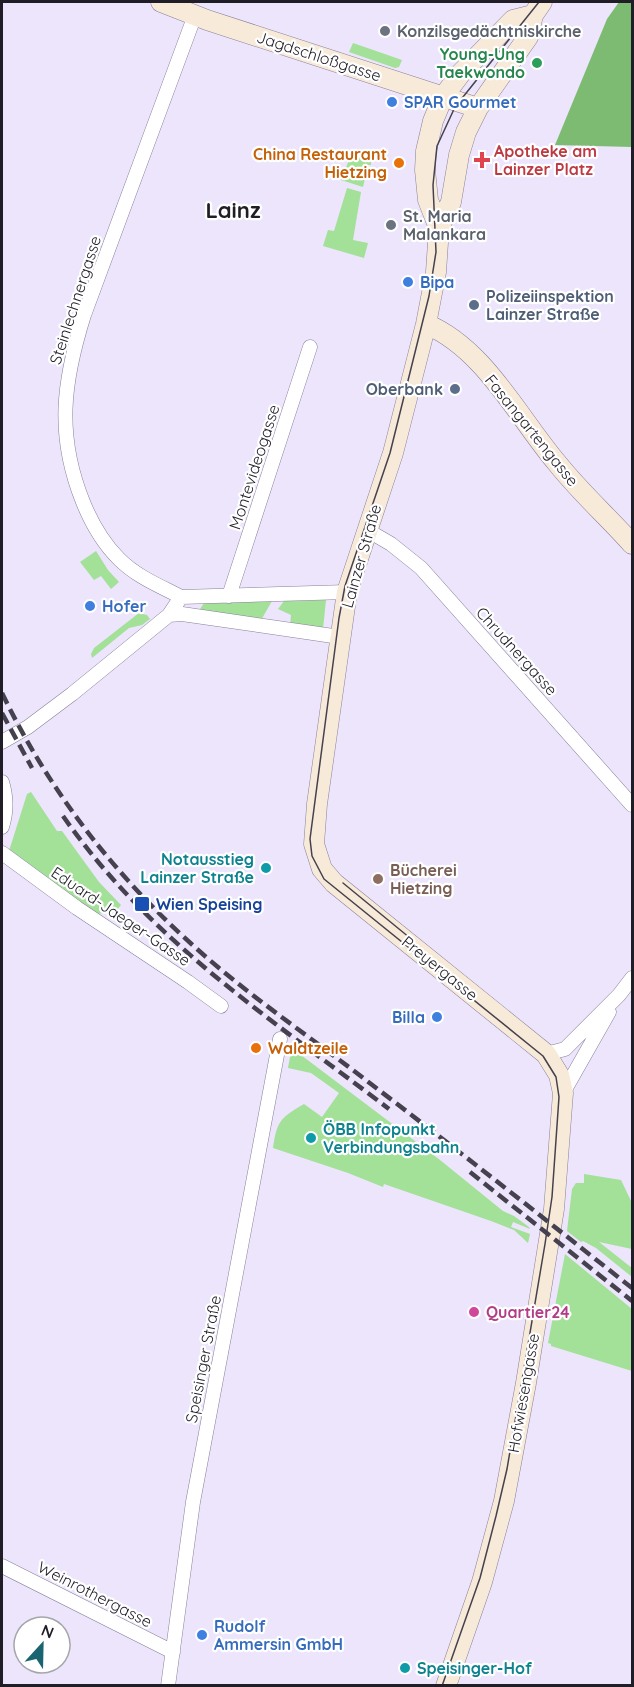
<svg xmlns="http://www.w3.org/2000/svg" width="634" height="1687" viewBox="0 0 634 1687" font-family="Quicksand,sans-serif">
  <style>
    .green { fill: #a3e098 }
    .forest { fill: #7cbb71 }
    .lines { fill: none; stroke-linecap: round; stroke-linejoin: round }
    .street-casing { stroke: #88809a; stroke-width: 15 }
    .secondary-casing { stroke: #88809a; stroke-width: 21 }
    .street { stroke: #fff; stroke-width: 14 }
    .secondary { stroke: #f8ead8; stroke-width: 20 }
    .tram { stroke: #45414e; stroke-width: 1.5 }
    .rail { stroke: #45414e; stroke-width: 4.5; stroke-dasharray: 12 6; stroke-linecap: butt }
    .worship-dot { fill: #6b7280; stroke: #fff; stroke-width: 2 }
    .leisure-dot { fill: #2e9e5b; stroke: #fff; stroke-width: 2 }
    .shop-dot { fill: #3f7fe0; stroke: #fff; stroke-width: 2 }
    .health-dot { fill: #e0444e; stroke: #fff; stroke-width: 2 }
    .food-dot { fill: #e8710a; stroke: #fff; stroke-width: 2 }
    .service-dot { fill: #5c6f8a; stroke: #fff; stroke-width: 2 }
    .culture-dot { fill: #0f9aa8; stroke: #fff; stroke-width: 2 }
    .education-dot { fill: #8d6e63; stroke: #fff; stroke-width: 2 }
    .transit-dot { fill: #1a4fb4; stroke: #fff; stroke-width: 2 }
    .hotel-dot { fill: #d1479c; stroke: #fff; stroke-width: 2 }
    .labels { text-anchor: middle; stroke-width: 4.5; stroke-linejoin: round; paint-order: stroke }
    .worship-label { font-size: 16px; font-weight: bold; fill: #5b616d; stroke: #fff; text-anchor: start }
    .leisure-label { font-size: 16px; font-weight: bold; fill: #27864d; stroke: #fff; text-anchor: end }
    .street-label { font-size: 16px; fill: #201d27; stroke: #fff }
    .shop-label { font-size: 16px; font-weight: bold; fill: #366cbe; stroke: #fff; text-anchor: start }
    .health-label { font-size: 16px; font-weight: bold; fill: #be3a42; stroke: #fff; text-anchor: start }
    .food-label { font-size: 16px; font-weight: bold; fill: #c56008; stroke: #fff; text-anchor: end }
    .service-label { font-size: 16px; font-weight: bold; fill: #4e5e75; stroke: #fff; text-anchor: start }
    .culture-label { font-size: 16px; font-weight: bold; fill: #0d838f; stroke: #fff; text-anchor: start }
    .education-label { font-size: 16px; font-weight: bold; fill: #785e54; stroke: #fff; text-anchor: start }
    .transit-label { font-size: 16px; font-weight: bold; fill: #164399; stroke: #fff; text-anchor: start }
    .hotel-label { font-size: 16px; font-weight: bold; fill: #b23c85; stroke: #fff; text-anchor: start }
    .district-label { font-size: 22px; font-weight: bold; fill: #201d27; stroke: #fff }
  </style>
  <rect width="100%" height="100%" fill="#ece5fc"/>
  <path class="green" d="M353,43L402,60L399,67L395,68L349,52Z
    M351,155L371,161V165H368L363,187L341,180Z
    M347,188L361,192L353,240L368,243L364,258L323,246L328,230L334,231Z
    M96,551L108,570L119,582L111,589L101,576L94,580L80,562Z
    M326,600L323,629L290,626L291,615L278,609L284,601Z
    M272,601L260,622L201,612L200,609L204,603Z
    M139,613L147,615L150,619L142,625L129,628L92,658L91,654L94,648Z
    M31,792L57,831H62L99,882L121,905L116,911L97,914L9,851L27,794Z
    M297,1052L440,1160L503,1211L514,1216L529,1227L530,1229L513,1222L511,1227L530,1234L528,1243L514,1230L491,1221L384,1184L383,1187L348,1173L273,1148C277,1121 280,1118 304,1104L322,1117L339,1093L311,1073L288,1068L290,1057Z
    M584,1174L621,1180L632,1203V1249L599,1242L632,1268V1277L596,1248L583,1241L581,1242L567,1231L572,1189L576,1183H584Z
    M565,1254L632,1309V1371L551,1346V1344L548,1343Z"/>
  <path class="forest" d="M619,2H632V147L555,145L607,19Z"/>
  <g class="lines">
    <g class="street-casing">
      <path id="street" d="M367,530L391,544L421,568L632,805
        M229,596L310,347
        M181,597C160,586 137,577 119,559C103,543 91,522 83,502C56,435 63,382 84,315L195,15
        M169,615L182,614L340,637
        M2,742L28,727L72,694L169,615L181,597L347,592
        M2,782C7,798 7,811 2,827
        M2,853L77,908L188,982L221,1006
        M546,1054L565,1049L619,995L632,978
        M563,1093L609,1012
        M2,1566L173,1652
        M168,1686L193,1502L280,1039"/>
    </g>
    <g class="secondary-casing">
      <path id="secondary" d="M161,2L207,20L478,108
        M439,228L428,200L425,170L426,151L433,121L443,97L461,73L513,20L533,15
        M426,324C484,348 518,417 557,463C580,492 608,517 632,544
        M446,1686L482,1582L504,1501L526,1383L554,1209L563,1093L559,1075L546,1054L334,883L322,869L314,844L317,804L347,592L393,453L426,324L436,272L439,228L451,202L459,155L466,132L478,108L528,37L533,15L542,2"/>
    </g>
    <use href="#street" class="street"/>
    <use href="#secondary" class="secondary"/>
    <path class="tram" d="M343,883L410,938
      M442,1686L480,1578L496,1516L507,1469L545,1244L552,1197L559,1097L556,1077L543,1056L324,879L312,856L310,839L339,618L345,586L390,453L429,296L436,252L433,185L437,146L455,107L539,2"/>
    <path class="rail" d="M2,693C54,801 127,891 219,968C268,1009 321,1045 371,1084C459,1151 546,1220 632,1288
      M2,713L32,768
      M63,816C151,942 270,1018 389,1109
      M470,1172L632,1301"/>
  </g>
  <g class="worship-dot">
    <circle cx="385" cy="31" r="6"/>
    <circle cx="391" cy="225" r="6"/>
  </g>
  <circle class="leisure-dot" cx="537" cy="63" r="6"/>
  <g class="shop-dot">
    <circle cx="392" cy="102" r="6"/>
    <circle cx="408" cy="282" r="6"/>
    <circle cx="90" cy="606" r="6"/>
    <circle cx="437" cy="1017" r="6"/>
    <circle cx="202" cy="1635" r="6"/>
  </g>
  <path class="health-dot" d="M479 151h6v6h6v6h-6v6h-6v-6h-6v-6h6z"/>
  <g class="food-dot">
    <circle cx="399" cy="163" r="6"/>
    <circle cx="256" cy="1048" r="6"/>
  </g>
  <g class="service-dot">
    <circle cx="474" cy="305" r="6"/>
    <circle cx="455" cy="389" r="6"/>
  </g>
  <g class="culture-dot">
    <circle cx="266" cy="868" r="6"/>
    <circle cx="311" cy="1138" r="6"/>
    <circle cx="405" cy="1668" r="6"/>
  </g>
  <circle class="education-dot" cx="378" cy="879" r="6"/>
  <rect class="transit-dot" x="134" y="896" width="16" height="16" rx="3"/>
  <circle class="hotel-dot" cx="474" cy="1312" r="6"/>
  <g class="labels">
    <g class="worship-label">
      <text x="397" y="37">Konzilsgedächtniskirche</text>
      <text x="403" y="222">St. Maria<tspan x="403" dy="18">Malankara</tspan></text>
    </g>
    <g class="leisure-label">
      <text x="525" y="60">Young-Ung<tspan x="525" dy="18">Taekwondo</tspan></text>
    </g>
    <g class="street-label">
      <text transform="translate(319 56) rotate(18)" y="6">Jagdschloßgasse</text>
      <text transform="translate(75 300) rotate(-72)" y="6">Steinlechnergasse</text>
      <text transform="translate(532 430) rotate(51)" y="6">Fasangartengasse</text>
      <text transform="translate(254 467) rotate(-72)" y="6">Montevideogasse</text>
      <text transform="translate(361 556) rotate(-74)" y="6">Lainzer Straße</text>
      <text transform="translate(517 651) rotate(48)" y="6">Chrudnergasse</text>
      <text transform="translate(121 916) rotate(34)" y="6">Eduard-Jaeger-Gasse</text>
      <text transform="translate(440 968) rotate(39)" y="6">Preyergasse</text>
      <text transform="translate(203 1359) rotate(-79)" y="6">Speisinger Straße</text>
      <text transform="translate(523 1393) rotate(-80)" y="6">Hofwiesengasse</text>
      <text transform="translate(95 1594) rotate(27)" y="6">Weinrothergasse</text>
    </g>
    <g class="shop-label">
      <text x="404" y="108">SPAR Gourmet</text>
      <text x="420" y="288">Bipa</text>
      <text x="102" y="612">Hofer</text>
      <text x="425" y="1023" text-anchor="end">Billa</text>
      <text x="214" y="1632">Rudolf<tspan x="214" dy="18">Ammersin GmbH</tspan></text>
    </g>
    <g class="health-label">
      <text x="494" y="157">Apotheke am<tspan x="494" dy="18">Lainzer Platz</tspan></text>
    </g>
    <g class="food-label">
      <text x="387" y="160">China Restaurant<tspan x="387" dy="18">Hietzing</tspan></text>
      <text x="268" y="1054" text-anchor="start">Waldtzeile</text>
    </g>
    <g class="service-label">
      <text x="486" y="302">Polizeiinspektion<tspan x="486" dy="18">Lainzer Straße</tspan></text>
      <text x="443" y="395" text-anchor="end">Oberbank</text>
    </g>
    <g class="culture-label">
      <text x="254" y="865" text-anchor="end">Notausstieg<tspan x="254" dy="18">Lainzer Straße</tspan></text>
      <text x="323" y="1135">ÖBB Infopunkt<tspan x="323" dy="18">Verbindungsbahn</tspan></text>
      <text x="417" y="1674">Speisinger-Hof</text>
    </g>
    <g class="education-label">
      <text x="390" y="876">Bücherei<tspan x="390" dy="18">Hietzing</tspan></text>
    </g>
    <g class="transit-label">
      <text x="156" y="910">Wien Speising</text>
    </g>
    <g class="hotel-label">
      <text x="486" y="1318">Quartier24</text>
    </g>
    <g class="district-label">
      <text x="233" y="218">Lainz</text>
    </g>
  </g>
  <rect width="634" height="1687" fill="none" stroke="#201d27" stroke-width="6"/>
  <g transform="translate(42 1645) rotate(22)"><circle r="28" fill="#ffffff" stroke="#a6a5a9" stroke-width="1.5"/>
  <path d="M0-4.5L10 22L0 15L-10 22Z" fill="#196470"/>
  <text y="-9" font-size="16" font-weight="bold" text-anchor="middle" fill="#201d27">N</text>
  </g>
</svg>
